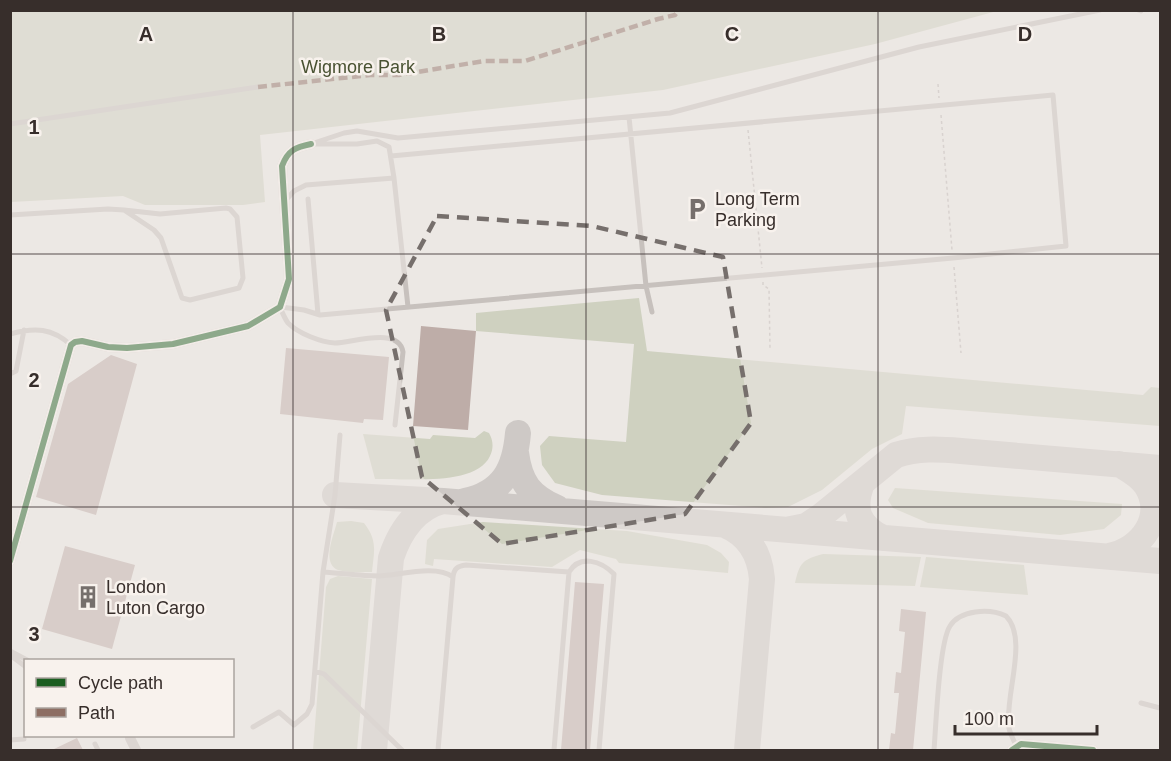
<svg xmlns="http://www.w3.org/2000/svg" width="1171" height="761" viewBox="0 0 1171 761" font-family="Arial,sans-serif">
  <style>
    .green { fill: #cfd1c0 }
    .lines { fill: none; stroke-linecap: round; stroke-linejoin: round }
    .taxiway { stroke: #cec9c6; stroke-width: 26 }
    .building { fill: #beada8 }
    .path { stroke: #bfb9b6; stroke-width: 1.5; stroke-dasharray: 3 3; stroke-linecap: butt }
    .lane { stroke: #c7c1bd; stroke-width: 5 }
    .street { stroke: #c7c1bd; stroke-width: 10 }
    .quiet { stroke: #8d6e63; stroke-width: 4.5; stroke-dasharray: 9 4.5; stroke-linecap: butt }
    .cycleway-casing { stroke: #f8f2ed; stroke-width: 10 }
    .cycleway { stroke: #1b5e20; stroke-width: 6 }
    .marked { fill: none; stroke: #766f6c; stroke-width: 4.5; stroke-dasharray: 12 8; stroke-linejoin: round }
    .grid { fill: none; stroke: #372e2b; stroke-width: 1.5; stroke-opacity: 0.55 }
    .labels { text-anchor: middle; stroke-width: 5; stroke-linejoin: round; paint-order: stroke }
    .park-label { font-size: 18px; fill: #495232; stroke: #f8f2ed }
    .poi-label { font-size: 18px; fill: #372e2b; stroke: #f8f2ed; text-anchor: start }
    .grid-label { font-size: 20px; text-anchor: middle; font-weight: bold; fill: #372e2b; stroke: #f8f2ed; stroke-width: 5; stroke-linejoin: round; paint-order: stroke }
  </style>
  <rect width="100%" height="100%" fill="#ece8e4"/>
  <path class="green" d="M11,11H997L875,44L663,90L260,135L265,202L243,205H145L123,196L11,202Z
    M639,298L647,351L1143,395L1151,387L1160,388V426L906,406L902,434L872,449L822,490L788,507L766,508L602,495L555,483L542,465L540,446L549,436L626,442L634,344L476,331V313Z
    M484,431L489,433C493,440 494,448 490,456C476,487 404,478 375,479L363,434L430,439L433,435L475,438Z
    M895,488L1122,504L1121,515L1104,529L1060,535L928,523L893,508L888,500Z
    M351,521L364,523C378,541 374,551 372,572C362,572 347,573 338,570C321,563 334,535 337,522Z
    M483,522L627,531L707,545L721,553L729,562L728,573L619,563L616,559L580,550L552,567L434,559L433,566L425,564L427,540L438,529Z
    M823,554L921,557L915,586L795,583C800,562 802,560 823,554Z
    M926,557L1024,565L1028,595L920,587Z
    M338,576L372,579L357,750H313L326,587L330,579Z"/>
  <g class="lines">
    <path class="taxiway" d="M516,453C520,483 530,496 557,508
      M862,483C852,509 858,526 883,538
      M335,495L443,501L1160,561
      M465,501C503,493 515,469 518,433
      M725,525C749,535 760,554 762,579L747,750
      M791,529L806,526L821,516L896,455C918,448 938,449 961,451L1160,468
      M1109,556C1142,550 1166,516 1146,485C1139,475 1129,470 1119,464
      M374,750L391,558C400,531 415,508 443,501"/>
  </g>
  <path class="building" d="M421,326L476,331L468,430L413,426Z
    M286,348L389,357L383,420L364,419L363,423L280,414Z
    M111,355L137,364L96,515L36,497L68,384Z
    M65,546L135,565L112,649L42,629Z
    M575,582L604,584L590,750H561Z
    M901,609L926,612L913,750H889L891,733L895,734L899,693H894L896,672L901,673L905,632L899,631Z
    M77,738L83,750H52Z"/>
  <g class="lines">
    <path class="path" d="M938,84L939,98
      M941,115L952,250
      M748,130L762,268
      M954,267L961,353
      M763,282V285L769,289L770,349"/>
    <path class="lane" d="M1138,10L1141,11
      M629,117L646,286L652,312
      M10,124L258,87
      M311,144L344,133L357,131L398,138L670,113L919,47L1100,10
      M316,144H357L377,141L389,147L394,178L408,307
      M308,199L318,314
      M285,201L294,191L306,185L394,178
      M226,208L230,209L237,217L243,278L239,288L190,300L182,298L161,238L154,230L124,210L160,214Z
      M10,215L108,209L124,210
      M280,307C282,312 285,319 288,323C299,334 321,342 335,343C352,343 399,326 403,352L395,425
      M281,307L304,310L320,315L953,258L1066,246L1053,95L391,156
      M10,334C35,327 52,328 71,345
      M10,374L16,371L24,330
      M323,572C341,573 361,576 379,576C400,575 436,564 453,577L438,750
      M453,577C454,569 457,566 466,565L569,572
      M10,651L27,660
      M10,655L26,667
      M315,671L324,674L402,750
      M1141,703L1160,708
      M253,727L279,712L294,725L307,714L312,704L323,572L335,495L340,435
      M10,740L24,739
      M95,744L98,750
      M554,750L569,572C580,554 601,561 614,574L599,750
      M934,750C936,726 939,643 950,626C960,610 989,608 1006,616C1029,639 1004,697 1009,728C1010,734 1014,740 1016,746"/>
    <path class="street" d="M10,561L71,345L75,342L82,341L108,347L127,348L173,344L248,326L280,307L289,279L282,166C288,150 296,147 311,144
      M130,738L136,750
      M1012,750L1021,744L1093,750"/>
    <path class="quiet" d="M258,87L370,75H399L484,61H525L658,19L675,15L679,10"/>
    <g class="cycleway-casing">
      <path id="cycleway" d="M10,561L71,345L75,342L82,341L108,347L127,348L173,344L248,326L280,307L289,279L282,166C288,150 296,147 311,144
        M1012,750L1021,744L1093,750"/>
    </g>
    <use href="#cycleway" class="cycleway"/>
  </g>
  <path d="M0 0H1171V761H0ZM437,216L592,226L723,257L751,423L685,514L502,544L422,477L386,310Z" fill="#ece8e4" fill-opacity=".55" fill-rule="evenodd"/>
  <path class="marked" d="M437,216L592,226L723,257L751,423L685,514L502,544L422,477L386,310Z"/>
  <path class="grid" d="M293,10V750M586,10V750M878,10V750M10,254H1160M10,507H1160"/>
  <defs>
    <g id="parking-bare" transform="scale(1.8)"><path d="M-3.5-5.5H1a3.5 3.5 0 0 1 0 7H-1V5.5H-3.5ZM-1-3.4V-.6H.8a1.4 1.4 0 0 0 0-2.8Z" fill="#766f6c" stroke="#f8f2ed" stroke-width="2.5" paint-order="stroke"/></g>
    <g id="building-bare" transform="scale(1.8)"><path d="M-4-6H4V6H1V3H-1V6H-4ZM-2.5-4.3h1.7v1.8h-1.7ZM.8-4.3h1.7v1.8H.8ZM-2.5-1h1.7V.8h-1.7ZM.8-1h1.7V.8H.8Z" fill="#766f6c" stroke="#f8f2ed" stroke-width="2.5" paint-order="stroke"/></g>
  </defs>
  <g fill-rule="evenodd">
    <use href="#parking-bare" x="697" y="209"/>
    <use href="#building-bare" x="88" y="597"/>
  </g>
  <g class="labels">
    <g class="park-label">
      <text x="358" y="73">Wigmore Park</text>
    </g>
    <g class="poi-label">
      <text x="715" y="205">Long Term<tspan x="715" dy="21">Parking</tspan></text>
      <text x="106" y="593">London<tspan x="106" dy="21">Luton Cargo</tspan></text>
    </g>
  </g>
  <g class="grid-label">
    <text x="146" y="41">A</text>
    <text x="439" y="41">B</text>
    <text x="732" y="41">C</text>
    <text x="1025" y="41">D</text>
    <text x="34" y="134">1</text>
    <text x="34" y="387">2</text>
    <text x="34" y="641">3</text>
  </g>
  <rect width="1171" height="761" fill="none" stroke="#372e2b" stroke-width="24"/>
  <rect x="24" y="659" width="210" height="78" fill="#f8f2ed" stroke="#aba49f" stroke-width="1.5"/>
  <rect x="36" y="678" width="30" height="9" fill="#1b5e20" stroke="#aba49f" stroke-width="1.5"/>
  <text x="78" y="689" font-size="18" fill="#372e2b">Cycle path</text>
  <rect x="36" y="708" width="30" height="9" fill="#8d6e63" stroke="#aba49f" stroke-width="1.5"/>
  <text x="78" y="719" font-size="18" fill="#372e2b">Path</text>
  <path d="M955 725v9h142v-9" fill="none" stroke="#372e2b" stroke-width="3"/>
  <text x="964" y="725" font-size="18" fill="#372e2b" stroke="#f8f2ed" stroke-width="4.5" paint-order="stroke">100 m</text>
</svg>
